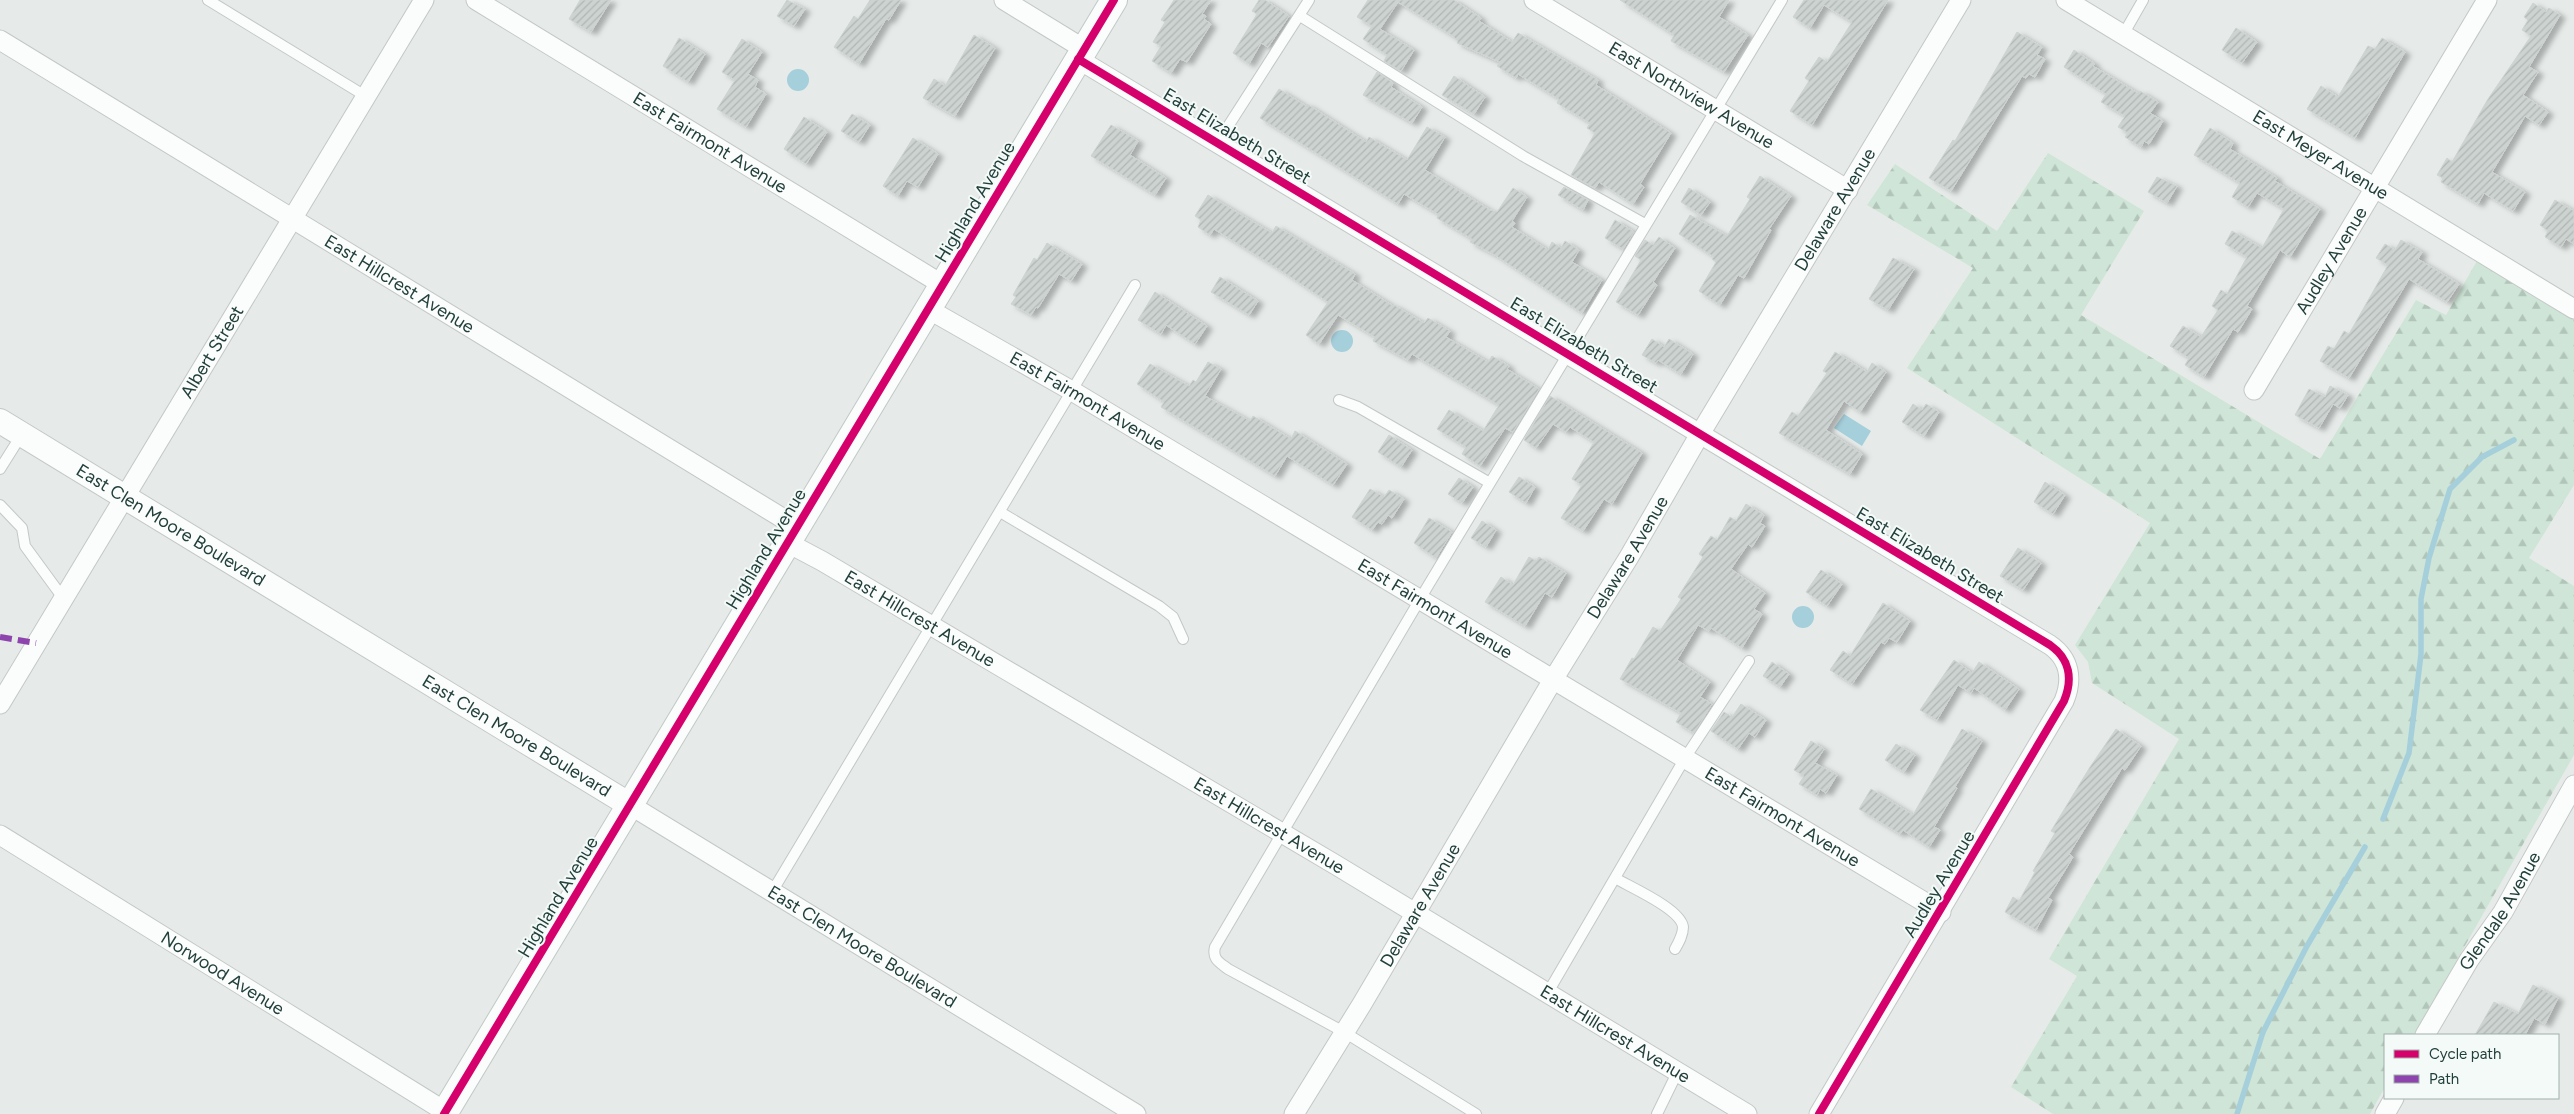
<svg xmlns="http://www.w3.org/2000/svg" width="2574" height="1114" viewBox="0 0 2574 1114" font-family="Figtree,sans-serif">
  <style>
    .forest { fill: url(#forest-firs) }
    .water { fill: #a5cfdb }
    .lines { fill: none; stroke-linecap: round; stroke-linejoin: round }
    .stream { stroke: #a5cfdb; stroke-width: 5.5 }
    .building { fill: url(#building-hatch); stroke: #ced4d2; filter: url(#shadow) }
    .service-casing { stroke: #c3c8c6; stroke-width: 12 }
    .minor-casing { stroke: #c3c8c6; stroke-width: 21 }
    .tertiary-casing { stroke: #c3c8c6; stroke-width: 26 }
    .secondary-casing { stroke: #c1c9c6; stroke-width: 28 }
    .service { stroke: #fbfcfc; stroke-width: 10 }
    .minor { stroke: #fbfcfc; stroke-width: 19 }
    .tertiary { stroke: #fbfcfc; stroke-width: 24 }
    .secondary { stroke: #fbfcfc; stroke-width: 26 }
    .quiet { stroke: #8e44ad; stroke-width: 6; stroke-dasharray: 12 6; stroke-linecap: butt }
    .cycleway-casing { stroke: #f4faf8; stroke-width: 11 }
    .cycleway { stroke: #d6006c; stroke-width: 8 }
    .labels { text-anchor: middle; stroke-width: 4; stroke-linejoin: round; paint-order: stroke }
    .street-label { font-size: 18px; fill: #22403b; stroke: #f4faf8 }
  </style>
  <defs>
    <pattern id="forest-firs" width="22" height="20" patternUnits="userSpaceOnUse" patternTransform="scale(1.25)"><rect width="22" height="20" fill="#cfe5d7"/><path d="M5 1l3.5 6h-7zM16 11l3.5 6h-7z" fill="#b1c6b9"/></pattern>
    <pattern id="building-hatch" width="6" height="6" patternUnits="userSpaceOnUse" patternTransform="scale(1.25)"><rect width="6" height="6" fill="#cdd3d1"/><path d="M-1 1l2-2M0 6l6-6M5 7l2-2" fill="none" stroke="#b0b6b4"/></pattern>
    <filter id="shadow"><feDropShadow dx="5.5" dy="3" stdDeviation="2.5" flood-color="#0004"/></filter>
  </defs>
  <rect width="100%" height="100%" fill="#e6ebe9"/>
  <path class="forest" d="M2048,153L2144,211L2081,315L2320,459L2416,300L2446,315L2482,252L2574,309V485L2529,558L2574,586V755L2414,1035H2385V1087L2370,1114H2053L2011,1087L2077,976L2049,959L2179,739L2092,683L2088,662L2075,645L2150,523L1907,368L1973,268L1867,205L1895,164L1997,231Z"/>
  <path class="water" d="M787 80a11 11 0 1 1 22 0a11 11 0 1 1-22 0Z
    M1331 341a11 11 0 1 1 22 0a11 11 0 1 1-22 0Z
    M1844,414L1871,431L1862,446L1834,428Z
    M1792 617a11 11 0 1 1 22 0a11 11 0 1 1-22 0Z"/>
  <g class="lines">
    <path class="stream" d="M2383,819L2409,753L2421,654V599L2429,558L2450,489L2482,457L2514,440
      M2237,1114L2263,1032L2307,946L2365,847"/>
  </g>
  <path class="building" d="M580,0H611L591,32L569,19Z
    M787,0L805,9L794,26L777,16Z
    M870,0H901L889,20L886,19L859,64L834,47L854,16L858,19Z
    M1174,0H1211L1202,14L1206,16L1204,19L1211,24L1187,62L1180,59L1171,73L1152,61L1161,46L1153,42L1165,22L1161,20Z
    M1259,0H1265L1289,16L1268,47L1261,43L1249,64L1233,53L1257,14L1252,11Z
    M1368,0H1454L1481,18L1479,21L1512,42L1518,33L1598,80L1596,85L1671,133L1640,184L1644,187L1633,204L1599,182L1595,188L1571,175L1595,133L1587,128L1590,123L1557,103L1559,99L1518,74L1516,78L1497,66L1500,62L1457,43L1458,41L1453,36L1398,2L1380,29L1414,50L1401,71L1384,61L1387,55L1363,39L1372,26L1357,17Z
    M1620,0H1729L1719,17L1748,35L1724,72L1671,41L1674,35Z
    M1804,0H1888L1812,125L1790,111L1809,81L1805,78L1819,57L1827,62L1852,22L1824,5L1810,28L1793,17Z
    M2533,3L2546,12L2549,8L2560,15L2529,67L2538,72L2523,95L2548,112L2539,125L2525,116L2492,172L2525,192L2513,211L2484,193L2478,204L2441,182L2443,178L2437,175L2447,158L2452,162L2488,99L2531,36L2522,30L2528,20L2524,17Z
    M2236,28L2257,42L2242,63L2222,50Z
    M2017,32L2042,47L2037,55L2045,59L2035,77L2029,74L2026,78L2022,76L1951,191L1929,178L1953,140L1955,141Z
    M974,35L995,48L955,116L923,98L934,79L945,86Z
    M679,38L705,54L688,82L663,66Z
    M2382,38L2405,52L2355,138L2307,109L2321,86L2338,97L2368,46L2375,49Z
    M742,39L762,52L748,74L758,80L755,87L766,94L746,127L717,109L735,80L722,72Z
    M2074,50L2095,64L2093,66L2139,94L2140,91L2158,102L2150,113L2163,121L2149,144L2144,141L2141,147L2125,137L2128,133L2118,127L2125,116L2101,102L2106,94L2064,67Z
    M1377,72L1393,83L1391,87L1422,107L1412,123L1363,95Z
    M1454,76L1485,97L1474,114L1442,95Z
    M1279,89L1306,106L1307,104L1366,142L1369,137L1407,160L1427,127L1445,137L1425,170L1490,210L1497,212L1513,188L1527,197L1512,221L1515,223L1512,227L1548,250L1552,242L1561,248L1565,241L1579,250L1572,262L1602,280L1582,313L1495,255L1470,242L1472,239L1437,218L1438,214L1404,194L1398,204L1260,118Z
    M852,114L870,125L859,142L841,131Z
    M804,117L827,132L806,164L784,149Z
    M1111,125L1138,141L1130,155L1166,178L1155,195L1091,156Z
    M2210,128L2233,143L2230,149L2277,178L2275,181L2320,209L2290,257L2280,250L2247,306L2252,309L2238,332L2233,329L2204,377L2185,365L2189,358L2170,346L2183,326L2201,337L2218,310L2212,306L2221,290L2227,294L2247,257L2225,244L2232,231L2262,248L2284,209L2257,193L2248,207L2232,197L2240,183L2194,155Z
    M913,138L938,154L918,187L907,181L898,196L883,186Z
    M1760,176L1791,196L1769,229L1771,230L1744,278L1738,275L1720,305L1699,291L1716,262L1712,259L1714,257L1679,234L1690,215L1727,236L1750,199L1747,197Z
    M2157,177L2177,186L2167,203L2148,192Z
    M1564,187L1588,200L1583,210L1558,195Z
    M1689,188L1710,202L1701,215L1681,202Z
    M1208,195L1272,233L1276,226L1355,274L1352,280L1393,306L1394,305L1424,323L1428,318L1450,331L1446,337L1488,362L1492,356L1509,366L1507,369L1539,389L1513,432L1505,428L1480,466L1462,454L1466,447L1437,429L1449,410L1483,431L1499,405L1412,354L1408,360L1373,341L1375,337L1338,315L1319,344L1306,335L1328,302L1277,268L1214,229L1210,235L1198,227L1201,220L1195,216Z
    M2555,200L2574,211V244L2566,239L2561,247L2545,237L2548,231L2540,225Z
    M1615,220L1634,232L1623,249L1605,238Z
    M1659,237L1675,248L1653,282L1657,285L1638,315L1616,302L1641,260L1635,256L1645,240L1653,245Z
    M2401,240L2422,252L2418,259L2459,284L2447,302L2409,279L2349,378L2320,361L2328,346L2334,349L2344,331L2349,334L2388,265L2376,258L2385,244L2395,250Z
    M1047,243L1082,264L1071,281L1059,274L1038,308L1036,307L1031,315L1011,304L1016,297L1013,295L1034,258L1037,260Z
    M1893,258L1914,269L1888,310L1869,299Z
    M1220,277L1258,301L1249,315L1211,292Z
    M1155,292L1207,326L1195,344L1166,325L1161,334L1138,320Z
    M1652,339L1664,347L1669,339L1693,354L1681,374L1658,360L1656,363L1642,355Z
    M1835,352L1867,372L1872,363L1886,372L1860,412L1844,401L1826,430L1862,454L1850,474L1779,433L1792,412L1798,416L1827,373L1823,371Z
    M1208,362L1221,369L1205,396L1250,421L1253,416L1291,439L1295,431L1347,464L1333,485L1287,456L1275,476L1161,407L1164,402L1137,384L1150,364L1189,386L1193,380L1196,382Z
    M2330,386L2348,395L2340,408L2333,404L2319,428L2295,415L2309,389L2325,397Z
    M1550,396L1642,453L1612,504L1604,499L1583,531L1561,518L1582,485L1572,479L1594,442L1570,427L1566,432L1553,424L1536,448L1524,440Z
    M1913,404L1922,410L1926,404L1939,412L1924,436L1902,422Z
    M1389,435L1412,450L1401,467L1378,452Z
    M1519,477L1535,487L1526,503L1509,492Z
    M1459,478L1473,487L1462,503L1448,494Z
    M2045,482L2065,495L2053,514L2034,502Z
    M1370,489L1384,497L1389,490L1404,499L1392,518L1388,515L1382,524L1378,522L1372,530L1352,517Z
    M1746,504L1764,515L1760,523L1765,526L1752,547L1748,544L1731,569L1765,593L1754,609L1762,614L1742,648L1711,628L1709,631L1698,625L1677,660L1710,682L1700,697L1712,704L1694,733L1676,722L1681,713L1620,679L1632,658L1634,659L1653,627L1660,631L1681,599L1678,597L1703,557L1699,554L1711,536L1717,540L1730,517L1736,521Z
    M1429,518L1452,532L1436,558L1414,543Z
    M1482,521L1496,530L1486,547L1471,538Z
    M2018,548L2041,563L2023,590L2000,576Z
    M1529,557L1536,561L1539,557L1566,573L1552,597L1545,593L1525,626L1485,602L1501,577L1513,585Z
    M1821,570L1842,584L1827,606L1806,592Z
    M1883,603L1910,621L1897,642L1889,638L1885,644L1881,642L1852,684L1830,670L1843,651L1850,656Z
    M1954,660L1972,673L1979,662L2019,689L2005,710L1974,688L1971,693L1958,685L1937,720L1920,710Z
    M1772,662L1789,674L1780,687L1763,676Z
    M1741,704L1766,720L1755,737L1749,733L1738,749L1711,731L1724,712L1732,717Z
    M1962,729L1982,741L1955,787L1957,788L1934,827L1940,830L1929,847L1903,830L1900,834L1859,809L1871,789L1913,815Z
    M2116,729L2141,746L2125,770L2122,768L2069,854L2073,857L2048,898L2052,900L2036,930L2005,912L2013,897L2019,901L2035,872L2033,871L2055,833L2051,831L2090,767Z
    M1811,741L1824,749L1815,763L1837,775L1826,793L1820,789L1817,795L1799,784L1804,776L1794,770Z
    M1896,744L1915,755L1904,772L1885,760Z
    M2533,985L2558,998L2545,1024L2534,1018L2525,1035H2475L2494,1002L2518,1014Z"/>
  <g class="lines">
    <g class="service-casing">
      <path id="service" d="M208,0L367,97
        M1300,16L1523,156L1645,224
        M2123,35L2143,0
        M1218,142L1309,0
        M1339,400L1358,407L1490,483
        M0,469L22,434
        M0,505L22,528L25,546L63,598
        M1000,512L1159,606L1173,617L1183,639
        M1615,878C1630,887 1681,909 1683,927C1683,935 1679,942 1675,949
        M772,892L1135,285
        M1547,994L1685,758L1749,661
        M1476,1114L1344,1032L1228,969C1219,962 1212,959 1215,947L1429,584L1782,0
        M1657,1114L1677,1073"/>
    </g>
    <g class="minor-casing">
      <g id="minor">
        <path id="s1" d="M476,0L943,285"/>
        <path d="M1004,0L1084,49"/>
        <path id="s2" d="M1534,0L1848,190"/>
        <path id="s3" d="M2066,0L2574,309"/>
        <path id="s4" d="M0,40L797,527"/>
        <path d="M1078,59L2050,645C2070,659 2073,679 2064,701L1819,1114"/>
        <path id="s5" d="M928,309L1072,391L1941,912"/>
        <path id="s6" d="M2254,390L2487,0"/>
        <path id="s7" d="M788,543L822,561L1336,865L1747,1114"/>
        <path id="s8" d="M0,704L424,0"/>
        <path id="s9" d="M630,805L1136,1114"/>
        <path id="s10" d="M0,835L446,1112"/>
        <path id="s11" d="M2425,1035L2469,960L2503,912L2574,785"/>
        <path id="s12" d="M1294,1114L1362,1004L1554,678L1629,557L1700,434L1961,0"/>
        <path d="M2385,1114L2394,1098"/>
      </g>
    </g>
    <g class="tertiary-casing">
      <g id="tertiary">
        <path id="s13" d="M0,421L630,805"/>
      </g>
    </g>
    <g class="secondary-casing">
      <path id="secondary" d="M444,1114L1114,0"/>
    </g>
    <use href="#service" class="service"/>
    <use href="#minor" class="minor"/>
    <use href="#tertiary" class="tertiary"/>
    <use href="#secondary" class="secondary"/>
    <path class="quiet" d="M0,637L36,643"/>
    <g class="cycleway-casing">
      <path id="cycleway" d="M1078,59L2050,645C2070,659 2073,679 2064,701L1819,1114
        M444,1114L1114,0"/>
    </g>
    <use href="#cycleway" class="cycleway"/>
  </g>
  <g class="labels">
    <g class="street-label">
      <text dy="6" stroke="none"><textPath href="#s2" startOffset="184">East Northview Avenue</textPath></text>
      <text transform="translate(1237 136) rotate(31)" y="6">East Elizabeth Street</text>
      <text dy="6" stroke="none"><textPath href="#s1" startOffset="274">East Fairmont Avenue</textPath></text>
      <text dy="6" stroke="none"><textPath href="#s3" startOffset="298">East Meyer Avenue</textPath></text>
      <text transform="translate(975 202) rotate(-59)" y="6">Highland Avenue</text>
      <text dy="6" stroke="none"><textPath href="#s12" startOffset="1054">Delaware Avenue</textPath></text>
      <text dy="6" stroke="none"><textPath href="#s6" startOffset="151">Audley Avenue</textPath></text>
      <text dy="6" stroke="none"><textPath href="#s4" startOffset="468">East Hillcrest Avenue</textPath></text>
      <text transform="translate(1584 345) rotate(31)" y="6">East Elizabeth Street</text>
      <text dy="6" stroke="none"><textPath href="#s8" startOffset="411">Albert Street</textPath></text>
      <text dy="6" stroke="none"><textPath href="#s5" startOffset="184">East Fairmont Avenue</textPath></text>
      <text dy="6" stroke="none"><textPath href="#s13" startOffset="200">East Clen Moore Boulevard</textPath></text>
      <text transform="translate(766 549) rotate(-59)" y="6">Highland Avenue</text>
      <text transform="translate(1930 555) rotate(31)" y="6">East Elizabeth Street</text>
      <text dy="6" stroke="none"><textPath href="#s12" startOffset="649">Delaware Avenue</textPath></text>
      <text dy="6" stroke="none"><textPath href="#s5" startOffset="589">East Fairmont Avenue</textPath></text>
      <text dy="6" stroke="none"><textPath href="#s7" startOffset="152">East Hillcrest Avenue</textPath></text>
      <text dy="6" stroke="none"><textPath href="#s13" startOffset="605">East Clen Moore Boulevard</textPath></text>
      <text dy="6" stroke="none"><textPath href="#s5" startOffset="994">East Fairmont Avenue</textPath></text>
      <text dy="6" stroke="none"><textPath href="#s7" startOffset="558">East Hillcrest Avenue</textPath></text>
      <text transform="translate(1939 884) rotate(-59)" y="6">Audley Avenue</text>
      <text transform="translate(558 897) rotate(-59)" y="6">Highland Avenue</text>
      <text dy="6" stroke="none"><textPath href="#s12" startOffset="244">Delaware Avenue</textPath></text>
      <text dy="6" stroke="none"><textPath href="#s11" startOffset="145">Glendale Avenue</textPath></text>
      <text dy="6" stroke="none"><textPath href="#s9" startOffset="272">East Clen Moore Boulevard</textPath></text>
      <text dy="6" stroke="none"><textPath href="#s10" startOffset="262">Norwood Avenue</textPath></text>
      <text dy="6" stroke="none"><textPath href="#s7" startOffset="962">East Hillcrest Avenue</textPath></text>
    </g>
  </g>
  <rect x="2384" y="1034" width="175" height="65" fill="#f4faf8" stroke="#a0b0ac"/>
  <rect x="2394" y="1050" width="25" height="8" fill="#d6006c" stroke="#a0b0ac"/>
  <text x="2429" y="1059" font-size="15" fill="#22403b">Cycle path</text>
  <rect x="2394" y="1075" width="25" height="8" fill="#8e44ad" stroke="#a0b0ac"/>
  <text x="2429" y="1084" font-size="15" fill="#22403b">Path</text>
</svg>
